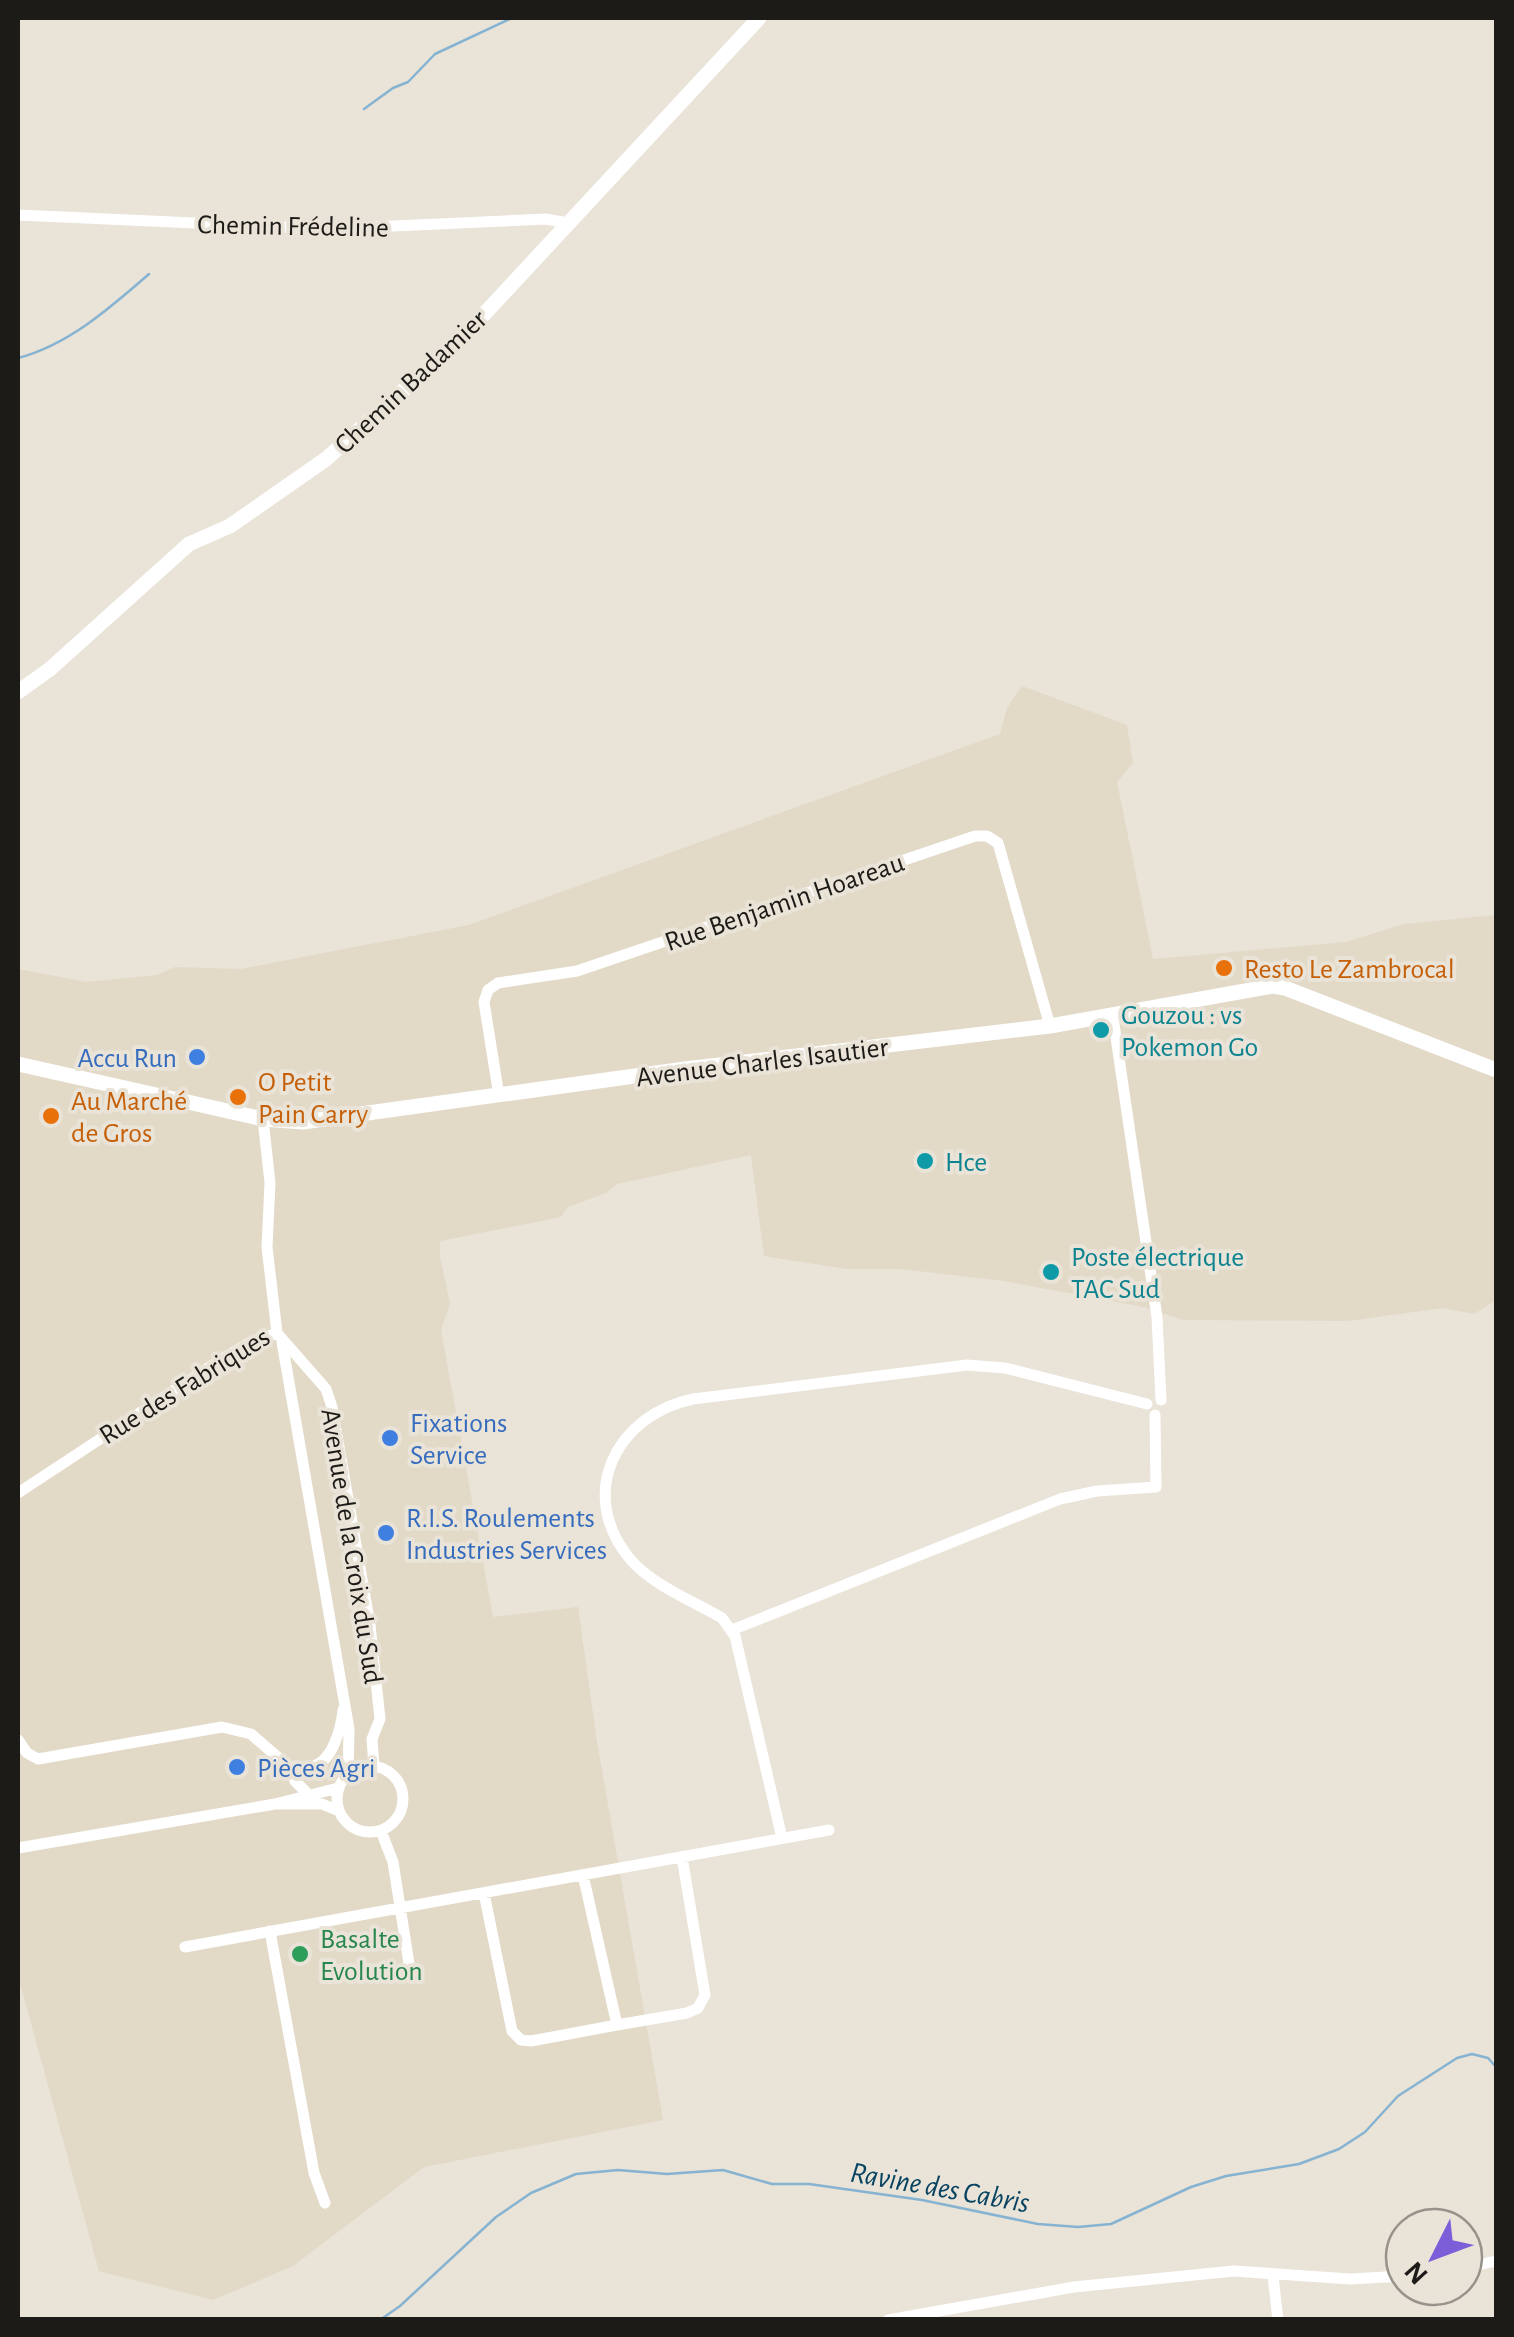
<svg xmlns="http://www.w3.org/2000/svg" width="1514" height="2337" viewBox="0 0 1514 2337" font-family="'Alegreya Sans',sans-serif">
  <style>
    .built { fill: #e2d9c7 }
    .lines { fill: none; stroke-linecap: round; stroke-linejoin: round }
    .stream { stroke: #86b3d1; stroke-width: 2.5 }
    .street { stroke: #fff; stroke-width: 11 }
    .secondary { stroke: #fff; stroke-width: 15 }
    .food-dot { fill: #e8710a; stroke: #e9e3d8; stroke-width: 4 }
    .culture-dot { fill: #0f9aa8; stroke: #e9e3d8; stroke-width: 4 }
    .shop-dot { fill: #3f7fe0; stroke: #e9e3d8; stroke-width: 4 }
    .leisure-dot { fill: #2e9e5b; stroke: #e9e3d8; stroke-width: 4 }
    .labels { text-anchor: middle; stroke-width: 8; stroke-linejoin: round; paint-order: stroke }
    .street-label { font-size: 28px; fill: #1d1b17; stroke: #e9e3d8 }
    .food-label { font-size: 28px; fill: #c56008; stroke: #e9e3d8; text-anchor: start }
    .culture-label { font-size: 28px; fill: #0d838f; stroke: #e9e3d8; text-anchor: start }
    .shop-label { font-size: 28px; fill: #366cbe; stroke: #e9e3d8; text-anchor: start }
    .leisure-label { font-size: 28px; fill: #27864d; stroke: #e9e3d8; text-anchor: start }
    .water-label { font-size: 30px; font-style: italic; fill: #074361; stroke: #e9e3d8 }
  </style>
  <rect width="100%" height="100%" fill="#e9e3d8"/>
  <path class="built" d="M1022,686L1127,725L1133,763L1117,782L1153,959L1346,942L1404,924L1496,915V1300L1474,1314L1443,1308L1347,1321L1183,1320L1144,1307L1004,1281L901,1269H846L764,1256L751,1155L617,1184L606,1193L568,1207L561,1217L440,1241V1257L450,1304L441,1330L493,1617L578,1607L597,1742L663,2120L424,2167L293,2266L213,2300L99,2271L18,1976V969L86,982L157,975L175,967L241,969L469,925L1000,734L1007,708Z"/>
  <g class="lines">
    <path class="stream" d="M364,109L393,88L408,82L435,54L512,18
      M18,358C68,345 110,308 149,274
      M380,2320L400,2306L496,2217L531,2193L576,2174L618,2170L667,2174L723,2170L772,2184H809L922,2200L1038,2224L1078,2227L1111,2224L1191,2187L1226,2176L1299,2164L1339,2149L1365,2132L1398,2096L1457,2058L1472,2054L1488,2058L1496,2067"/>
    <path class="street" d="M18,215L326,229L546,219L568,223
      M1113,1017L1157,1317L1161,1400
      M499,1096L484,1002L488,990L498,983L577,971L975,836H987L998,843L1050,1026
      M263,1119L270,1183L267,1247L277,1333L326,1389L332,1407L370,1625L380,1719L372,1739L374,1766
      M282,1342L349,1729L348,1774
      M18,1493L217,1362L251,1342L277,1333
      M732,1630L1060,1499L1097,1491L1156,1487L1155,1415
      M18,1740L27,1753L38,1759L222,1727L251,1734L289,1767L295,1781L308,1794
      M337 1799a33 33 0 1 1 66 0a33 33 0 1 1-66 0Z
      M289,1767C297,1767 307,1768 314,1766C333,1760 341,1728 343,1710
      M338,1788L275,1804H322L339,1811
      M381,1831L393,1862L410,1970
      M782,1838L735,1636L722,1618C693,1601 652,1585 630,1559C576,1494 616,1415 693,1399L967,1365L1005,1368L1147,1404
      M18,1848L275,1804
      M484,1893L512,2031L521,2040L531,2041L617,2025L583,1875
      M270,1931L314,2173L325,2203
      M185,1947L829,1830
      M617,2025L687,2013L698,2008L705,1995L682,1857
      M1464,2268L1496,2261
      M1273,2276L1278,2320
      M888,2320L1074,2287L1234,2271L1350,2279L1404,2276"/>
    <path class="secondary" d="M18,692L50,669L189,544L230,526L326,459L462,338L759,18
      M18,1064L263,1119L303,1122L685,1069L1050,1026L1273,986L1285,988L1496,1070"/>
  </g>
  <g class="food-dot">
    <circle cx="1224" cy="968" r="10"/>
    <circle cx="238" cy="1097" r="10"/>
    <circle cx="51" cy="1116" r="10"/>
  </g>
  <g class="culture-dot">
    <circle cx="1101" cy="1030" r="10"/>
    <circle cx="925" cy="1161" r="10"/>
    <circle cx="1051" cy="1272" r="10"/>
  </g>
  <g class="shop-dot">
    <circle cx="197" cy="1057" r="10"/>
    <circle cx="390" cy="1438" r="10"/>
    <circle cx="386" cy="1533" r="10"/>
    <circle cx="237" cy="1767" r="10"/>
  </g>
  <circle class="leisure-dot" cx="300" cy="1954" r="10"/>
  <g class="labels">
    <g class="street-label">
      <text transform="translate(293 225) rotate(1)" y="10">Chemin Frédeline</text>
      <text transform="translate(410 381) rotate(-43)" y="10">Chemin Badamier</text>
      <text transform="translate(784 901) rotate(-19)" y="10">Rue Benjamin Hoareau</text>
      <text transform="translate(762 1061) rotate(-7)" y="10">Avenue Charles Isautier</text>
      <text transform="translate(184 1385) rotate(-32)" y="10">Rue des Fabriques</text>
      <text transform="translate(353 1546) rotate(81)" y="10">Avenue de la Croix du Sud</text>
    </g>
    <g class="food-label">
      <text x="1244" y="978">Resto Le Zambrocal</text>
      <text x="258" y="1091">O Petit<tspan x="258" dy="32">Pain Carry</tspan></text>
      <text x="71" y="1110">Au Marché<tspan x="71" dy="32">de Gros</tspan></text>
    </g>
    <g class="culture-label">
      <text x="1121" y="1024">Gouzou : vs<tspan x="1121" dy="32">Pokemon Go</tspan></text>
      <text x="945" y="1171">Hce</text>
      <text x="1071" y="1266">Poste électrique<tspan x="1071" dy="32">TAC Sud</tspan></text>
    </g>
    <g class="shop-label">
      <text x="177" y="1067" text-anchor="end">Accu Run</text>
      <text x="410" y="1432">Fixations<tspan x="410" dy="32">Service</tspan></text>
      <text x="406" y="1527">R.I.S. Roulements<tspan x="406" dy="32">Industries Services</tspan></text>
      <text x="257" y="1777">Pièces Agri</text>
    </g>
    <g class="leisure-label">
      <text x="320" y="1948">Basalte<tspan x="320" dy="32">Evolution</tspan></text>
    </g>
    <g class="water-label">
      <text transform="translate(940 2187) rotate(10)" y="10">Ravine des Cabris</text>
    </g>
  </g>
  <rect width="1514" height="2337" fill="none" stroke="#1d1b17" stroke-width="40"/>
  <g transform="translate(1434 2257) rotate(228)"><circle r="48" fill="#e9e3d8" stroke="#97938b" stroke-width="2.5"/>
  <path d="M0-8L18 38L0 25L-18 38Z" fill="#7c5ed9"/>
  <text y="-15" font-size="28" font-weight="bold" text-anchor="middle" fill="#1d1b17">N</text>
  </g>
</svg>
